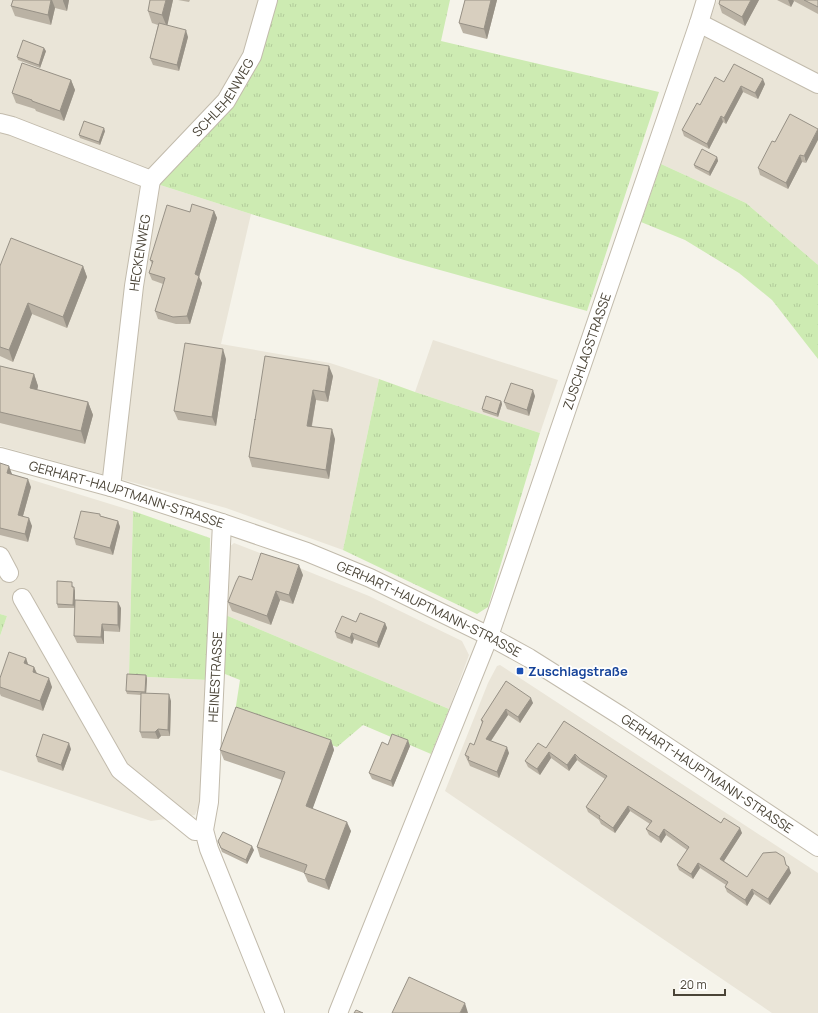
<svg xmlns="http://www.w3.org/2000/svg" width="818" height="1013" viewBox="0 0 818 1013" font-family="Manrope,sans-serif">
  <style>
    .residential { fill: #eae5d8 }
    .grass { fill: url(#grass-tufts) }
    .lines { fill: none; stroke-linecap: round; stroke-linejoin: round }
    .minor-casing { stroke: #c2bbac; stroke-width: 20 }
    .minor { stroke: #fff; stroke-width: 18 }
    .wall { fill: #bab2a4 }
    .shaded-wall { fill: #979186 }
    .building { fill: #d8cfbf; stroke: #979186 }
    .transit-dot { fill: #1a4fb4; stroke: #fff; stroke-width: 1.5 }
    .labels { text-anchor: middle; stroke-width: 3.5; stroke-linejoin: round; paint-order: stroke }
    .street-label { font-size: 13px; fill: #4a4437; stroke: #fff }
    .transit-label { font-size: 13px; font-weight: bold; fill: #164399; stroke: #fff; text-anchor: start }
  </style>
  <defs>
    <pattern id="grass-tufts" width="24" height="20" patternUnits="userSpaceOnUse"><rect width="24" height="20" fill="#cdebb2"/><path d="M3 7l-1-3M5 7V3M7 7l1-3M15 17l-1-3M17 17v-4M19 17l1-3" fill="none" stroke="#b2cb9a"/></pattern>
  </defs>
  <rect width="100%" height="100%" fill="#f5f3ea"/>
  <path class="residential" d="M0,0H262L248,54L157,184L251,214L221,344L330,363L379,379L343,550L226,508L0,446Z
    M717,0H818V265L746,203L661,164Z
    M433,340L558,380L540,433L415,392Z
    M0,470L133,511L129,676L208,680L203,797L195,815L151,821L0,770V636L7,616L0,614Z
    M234,543L302,569L369,596L462,641L469,655L449,709L223,614L227,549Z
    M500,665L818,873V1013H772L445,791L488,683L497,666Z"/>
  <path class="grass" d="M273,0H450L441,41L659,92L587,311L404,260L251,214L157,184L229,104Z
    M661,164L746,203L818,265V359L772,300L739,273L685,240L641,222Z
    M379,379L415,392L540,433L488,607L477,614L343,550Z
    M133,511L210,538L208,680L129,676Z
    M0,614L7,616L0,636Z
    M223,614L449,709L431,754L363,725L337,747L235,712L240,680L220,672Z"/>
  <g class="lines">
    <g class="minor-casing">
      <g id="minor">
        <path d="M699,23L818,84"/>
        <path d="M0,123L12,126L151,180"/>
        <path id="s1" d="M151,180L226,101L252,56L268,0"/>
        <path id="s2" d="M0,457L111,487L222,523L307,552L370,578L489,636L529,658L621,716L818,847"/>
        <path id="s3" d="M111,487L134,286L151,180"/>
        <path d="M222,523L209,802L204,830L209,849L275,1013"/>
        <path d="M0,556L9,573"/>
        <path d="M22,598L120,770L195,831L204,830"/>
        <path id="s4" d="M338,1013L489,636L699,23L706,0"/>
      </g>
    </g>
    <use href="#minor" class="minor"/>
  </g>
  <path class="wall" d="M13,0H69L67,11L55,8L51,25L15,16L11,6Z
    M173,0L167,25L188,37L179,71L153,65L150,58L158,25L152,23L148,11Z
    M178,0H190L189,2Z
    M465,0H497L487,39L463,33L459,23Z
    M759,0L745,26L722,13L719,4Z
    M777,0H818V14L794,1L791,7Z
    M46,51L40,68L18,60L17,57Z
    M71,80L75,90L64,121L36,111L35,109L16,103L12,93Z
    M724,82L765,84L758,99L743,92L726,124L723,122L709,149L684,136L682,130L700,105Z
    M790,114L806,163L802,162L788,189L760,175L758,168L775,142Z
    M105,131L100,145L80,138L79,135Z
    M717,157L718,161L710,176L695,168L694,165Z
    M214,211L217,218L199,277L202,283L190,324H176L158,319L155,311L163,284L152,280L149,273L152,264L150,260L190,212Z
    M0,266H83L87,277L67,328L32,314L13,362L0,356Z
    M226,359L216,426L178,420L174,411Z
    M0,366L34,374L38,386L37,390L88,402L93,415L85,444L0,423Z
    M333,376L328,402L316,400L312,426L335,439L329,479L252,467L249,457L255,420Z
    M535,396L529,416L507,409L504,402Z
    M501,401L502,404L498,417L483,412L482,409Z
    M0,463L12,474V475L31,487L23,516L32,526L28,542L0,535Z
    M101,516L118,521L120,527L113,555L76,545L74,538Z
    M303,575L293,604L280,600L271,625L232,611L228,602L252,580Z
    M73,585V587L75,591V608H58L57,604Z
    M121,608L120,632L104,631V644L77,643L74,636Z
    M356,622L385,623L387,628L379,648L354,639L352,644L337,638L335,632Z
    M26,658L28,664L34,667L37,673L52,687L43,711L1,696L0,694V687Z
    M146,675L147,679L146,694L171,701L170,736H161L158,739L142,738L140,732L141,695L127,694L126,691Z
    M506,681L533,703L520,723L508,715L491,741L509,753L499,778L470,766L465,755L474,745L482,723L481,720Z
    M564,721L721,823L742,833L724,861L747,877L786,863V865L791,873L770,905L754,894L747,906L727,892L725,887L726,885L700,868L693,879L679,870L677,865L687,850L666,835L661,843L649,835L646,829L650,824L630,811L615,833L601,824L599,820L588,812L586,807L605,779L582,764L577,760L569,771L551,758L540,775L528,767L525,761L546,748Z
    M331,740L334,750L312,809L351,831L329,890L308,882L304,873L260,857L257,847L282,780L224,760L220,750Z
    M388,745L410,746L393,787L372,779L369,773Z
    M71,749L63,771L38,762L36,756Z
    M218,841L254,850L247,864L222,852Z"/>
  <path class="shaded-wall" d="M51,0H52L55,8L51,25L48,15Z
    M63,0H69L67,11L63,1Z
    M166,0H173L167,27L162,15Z
    M491,0H497L487,39L484,29Z
    M751,0H759L745,26L742,17Z
    M788,0H793L794,1L791,7Z
    M186,30L188,37L179,71L177,65Z
    M44,48L46,51L40,68L39,65Z
    M763,79L765,84L758,99L755,93Z
    M71,80L75,90L64,121L60,111Z
    M741,86L743,92L726,124L724,118Z
    M721,116L723,122L709,149L707,144Z
    M104,128L105,131L100,145L99,142Z
    M818,129V140L806,163L804,156Z
    M800,155L802,162L788,189L786,183Z
    M717,157L718,161L710,176L709,172Z
    M214,211L217,218L199,277L202,283L190,324L187,316L195,274Z
    M83,266L87,277L67,328L63,317Z
    M28,303L32,314L13,362L9,350Z
    M223,349L226,359L216,426L212,417Z
    M329,366L333,376L328,402L325,392Z
    M34,374L38,386L35,400L30,388Z
    M313,390L316,400L310,435L307,426Z
    M533,390L535,396L529,416L527,410Z
    M501,401L502,404L498,417L497,414Z
    M88,402L93,415L85,444L81,431Z
    M332,429L335,439L329,479L326,470Z
    M9,466L12,474L10,481L7,473Z
    M28,479L31,487L21,523L18,515Z
    M29,518L32,526L28,542L25,534Z
    M118,521L120,527L113,555L110,548Z
    M299,565L303,575L293,604L289,595Z
    M74,587L75,591V608L73,605Z
    M276,591L280,600L271,625L267,616Z
    M118,602L121,608L120,632L118,625Z
    M385,623L387,628L379,648L377,643Z
    M102,624L104,631V644L101,637Z
    M352,633L354,639L352,644L350,638Z
    M26,658L29,668L24,663Z
    M34,667L38,677L33,672Z
    M146,675L147,679L146,695L145,692Z
    M49,678L52,687L43,711L40,701Z
    M169,694L171,701L170,736L168,730Z
    M531,698L533,703L520,723L518,717Z
    M506,709L508,715L488,745L486,739Z
    M158,729L161,736L158,739L155,732Z
    M331,740L334,750L310,816L306,806Z
    M408,740L410,746L393,787L391,781Z
    M69,743L71,749L63,771L61,765Z
    M507,747L509,753L499,778L497,772Z
    M549,752L551,758L540,775L537,769Z
    M575,754L577,760L569,771L567,765Z
    M628,806L630,811L615,833L613,828Z
    M347,822L351,831L329,890L325,880Z
    M740,828L742,833L722,864L720,859Z
    M664,829L666,835L661,843L659,837Z
    M252,846L254,850L247,864L246,860Z
    M784,857L787,870L789,867L791,873L770,905L768,899L786,865Z
    M698,863L700,868L693,879L691,874Z
    M752,889L754,894L747,906L745,900Z
    M465,1003L468,1013H460Z"/>
  <path class="building" d="M13,0H51L48,15L11,6Z
    M150,0H166L162,15L148,11Z
    M465,0H491L484,29L459,23Z
    M720,0H751L742,17L719,4Z
    M804,0H818V7Z
    M159,23L186,30L177,65L150,58Z
    M23,40L44,48L39,65L17,57Z
    M22,63L71,80L60,111L32,101V100L12,93Z
    M734,64L763,79L755,93L741,86L724,118L721,116L707,144L682,130L697,103L700,105L715,77L724,82Z
    M790,114L818,129L804,156L800,155L786,183L758,168L772,141L775,142Z
    M84,121L104,128L99,142L79,135Z
    M702,149L717,157L709,172L694,165Z
    M192,204L214,211L195,274L199,276L187,316L173,317L155,311L165,278L149,273L153,261L150,260L167,205L190,212Z
    M11,238L83,266L63,317L28,303L9,350L0,347V266Z
    M185,343L223,349L212,417L174,411Z
    M265,356L329,366L325,392L313,390L307,426L332,429L326,470L249,457L255,419V420Z
    M0,366L34,374L30,388L88,402L81,431L0,412Z
    M511,383L533,390L527,410L504,402Z
    M486,396L501,401L497,414L482,409Z
    M0,463L9,466L7,473L28,479L18,515L29,518L25,534L0,528Z
    M81,511L100,514V516L118,521L110,548L74,538Z
    M261,553L299,565L289,595L276,591L267,616L228,602L236,582L239,576L252,580Z
    M57,581L72,582V587H74L73,605L57,604Z
    M75,600L118,602V625L102,624L101,637L74,636Z
    M360,613L385,623L377,643L352,633L350,638L335,632L342,616L356,622Z
    M9,652L26,658L24,663L34,667L33,672L49,678L40,701L0,687V678Z
    M127,674L146,675L145,692L126,691Z
    M506,681L531,698L518,717L506,709L486,739L507,747L497,772L468,760L469,757L465,755L470,743L474,745L483,721L481,720Z
    M141,693L169,694L168,730L158,729L155,732H140Z
    M236,707L331,740L306,806L347,822L325,880L304,873L307,865L257,847L285,772L220,750Z
    M564,721L721,823L724,818L740,828L720,859L747,877L763,853L776,852L784,857L786,865L789,867L768,899L752,889L745,900L725,887L728,882L698,863L691,874L677,865L689,847L664,829L659,837L653,833L646,829L652,821L628,806L613,828L599,818L600,816L586,807L607,776L580,759L575,754L567,765L549,752L537,769L525,761L538,743L546,748Z
    M43,734L69,743L61,765L36,756Z
    M392,734L408,740L391,781L369,773L382,742L388,745Z
    M223,832L252,846L246,860L221,848L218,841Z
    M409,977L465,1003L460,1013H392Z
    M356,1010L363,1013H354Z"/>
  <rect class="transit-dot" x="516" y="667" width="8" height="8" rx="2"/>
  <g class="labels">
    <g class="street-label">
      <text dy="5" stroke="none"><textPath href="#s1" startOffset="110">SCHLEHENWEG</textPath></text>
      <text dy="5" stroke="none"><textPath href="#s3" startOffset="236">HECKENWEG</textPath></text>
      <text dy="5" stroke="none"><textPath href="#s4" startOffset="707">ZUSCHLAGSTRASSE</textPath></text>
      <text dy="5" stroke="none"><textPath href="#s2" startOffset="132">GERHART-HAUPTMANN-STRASSE</textPath></text>
      <text dy="5" stroke="none"><textPath href="#s2" startOffset="456">GERHART-HAUPTMANN-STRASSE</textPath></text>
      <text transform="translate(215 677) rotate(-87)" y="5">HEINESTRASSE</text>
      <text dy="5" stroke="none"><textPath href="#s2" startOffset="780">GERHART-HAUPTMANN-STRASSE</textPath></text>
    </g>
    <g class="transit-label">
      <text x="528" y="676">Zuschlagstraße</text>
    </g>
  </g>
  <path d="M674 989v6h51v-6" fill="none" stroke="#4a4437" stroke-width="2"/>
  <text x="680" y="989" font-size="12" fill="#4a4437" stroke="#ffffff" stroke-width="3" paint-order="stroke">20 m</text>
</svg>
